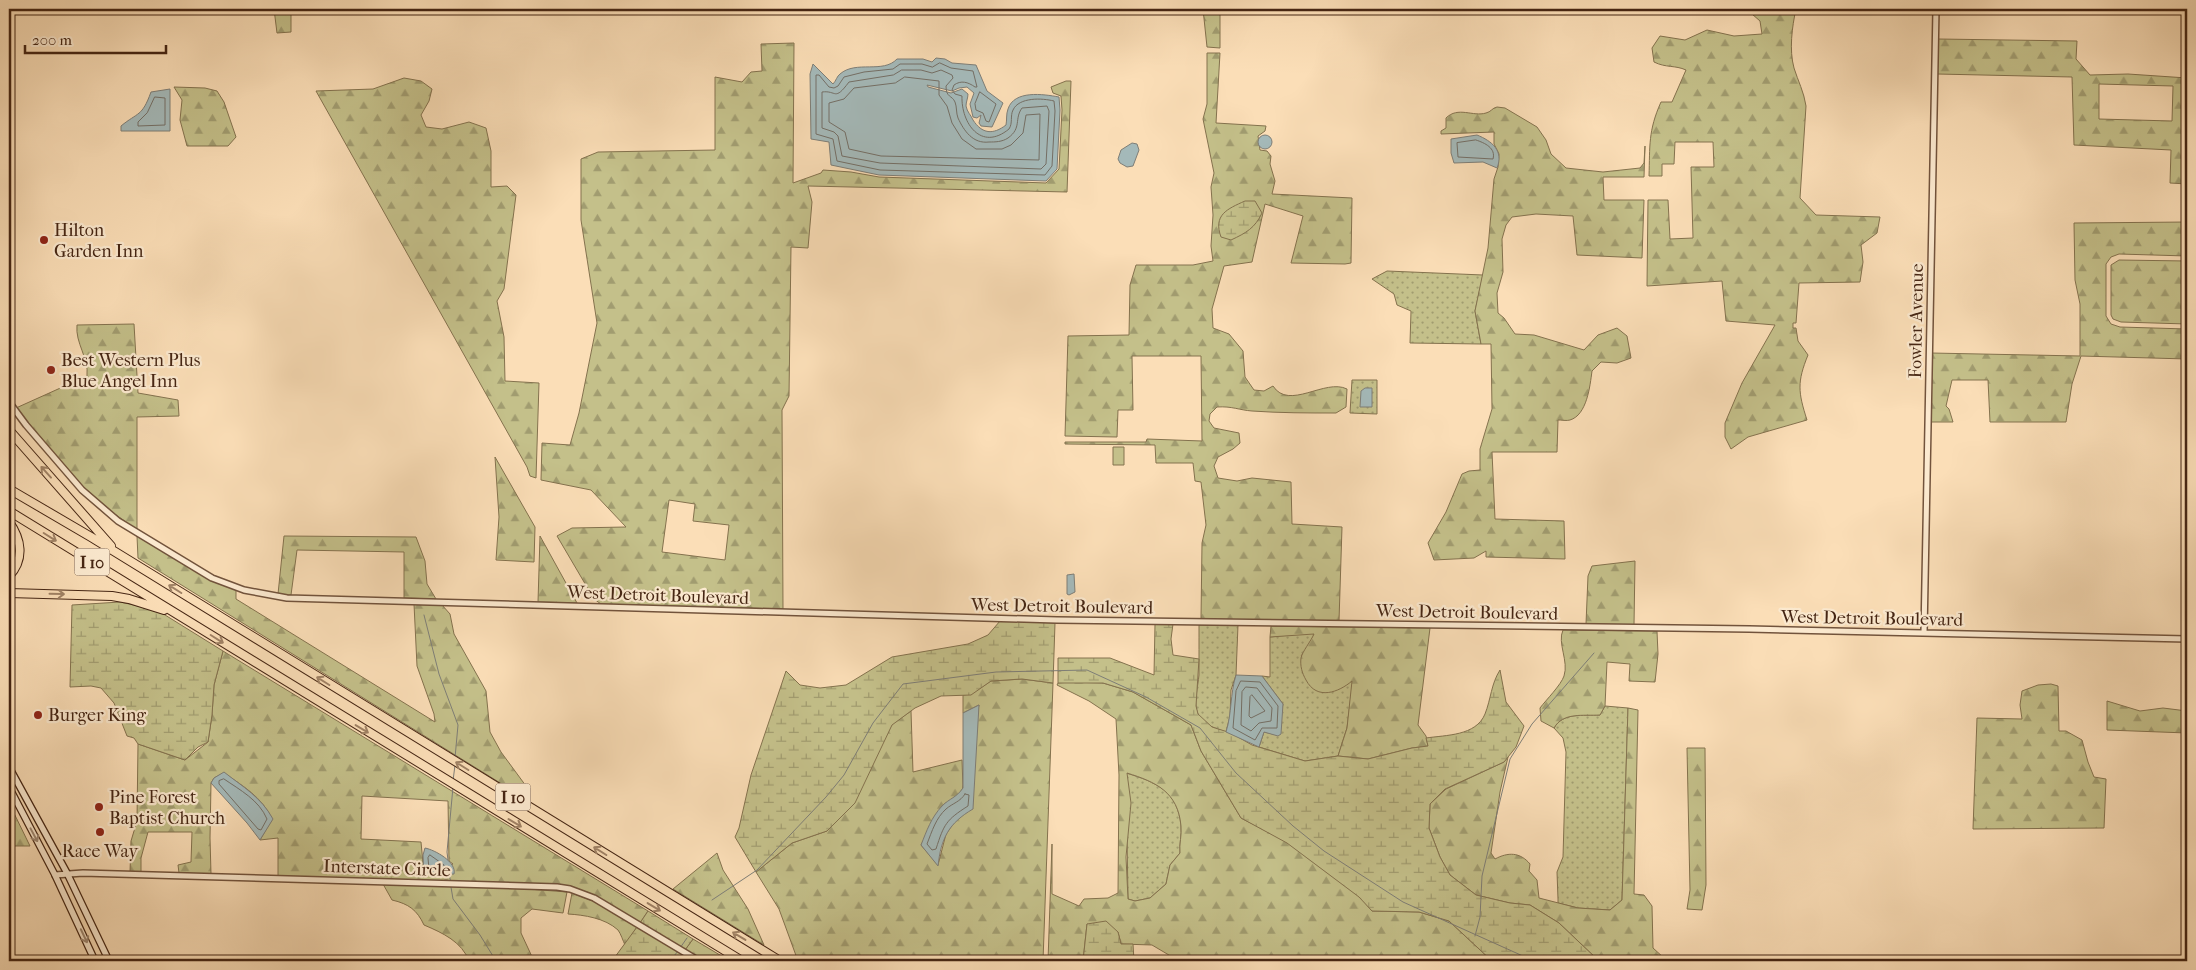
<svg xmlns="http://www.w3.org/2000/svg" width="2196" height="970" viewBox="0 0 2196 970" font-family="'IM FELL French Canon',serif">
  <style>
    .grass { fill: url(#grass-dots); stroke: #84724e }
    .forest { fill: url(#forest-firs); stroke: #84724e; fill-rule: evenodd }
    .wetland { fill: url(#wetland-marsh); stroke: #84724e }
    .park { fill: #c4c08a; stroke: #84724e }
    .water { fill: #a4b9b9; stroke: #7e7e77 }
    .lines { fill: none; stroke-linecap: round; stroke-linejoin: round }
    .shore { stroke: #746f66; stroke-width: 1 }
    .stream { stroke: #7e7e77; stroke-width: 1 }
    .tertiary-casing { stroke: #72533c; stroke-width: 8 }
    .secondary-casing { stroke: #452513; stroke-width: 8 }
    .motorway-casing { stroke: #452513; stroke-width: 10 }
    .tertiary { stroke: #fcead0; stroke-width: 5 }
    .secondary { stroke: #fcead0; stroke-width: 5.5 }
    .motorway { stroke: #fbdeb7; stroke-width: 8 }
    .oneway { stroke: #a08265 }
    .oneway2 { stroke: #a08872 }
    .poi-dot { fill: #8f2418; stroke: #fcead0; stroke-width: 2 }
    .labels { text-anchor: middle; stroke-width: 4.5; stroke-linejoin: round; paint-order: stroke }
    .shield { fill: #fcead0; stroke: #7c604c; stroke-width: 1 }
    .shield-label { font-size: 16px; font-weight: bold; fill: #452513 }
    .poi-label { font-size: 18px; fill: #452513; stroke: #fcead0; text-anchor: start }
    .street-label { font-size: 18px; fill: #452513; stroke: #fcead0 }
  </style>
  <defs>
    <pattern id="grass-dots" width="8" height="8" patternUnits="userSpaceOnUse" patternTransform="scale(1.25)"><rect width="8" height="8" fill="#c4c08a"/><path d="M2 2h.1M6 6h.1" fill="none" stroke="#a19c70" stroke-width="1.8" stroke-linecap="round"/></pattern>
    <pattern id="forest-firs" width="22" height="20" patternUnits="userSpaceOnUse" patternTransform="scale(1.25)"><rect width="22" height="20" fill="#c4c08a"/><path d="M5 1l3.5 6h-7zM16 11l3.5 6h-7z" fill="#a19c70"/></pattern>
    <pattern id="wetland-marsh" width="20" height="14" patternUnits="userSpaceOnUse" patternTransform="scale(1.25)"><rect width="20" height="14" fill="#c4c08a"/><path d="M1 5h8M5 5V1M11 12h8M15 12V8" fill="none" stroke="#a19c70"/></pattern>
  </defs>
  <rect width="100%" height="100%" fill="#fbdeb7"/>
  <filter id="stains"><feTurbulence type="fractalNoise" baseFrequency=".004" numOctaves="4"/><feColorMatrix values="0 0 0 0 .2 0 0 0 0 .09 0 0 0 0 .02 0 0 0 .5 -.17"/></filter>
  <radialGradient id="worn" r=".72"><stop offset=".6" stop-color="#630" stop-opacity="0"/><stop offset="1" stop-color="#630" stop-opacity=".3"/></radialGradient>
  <path class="grass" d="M1387,271L1483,275L1475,311L1481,344L1410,343L1411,311L1397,305L1394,294L1372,279Z
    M1352,380H1377V414L1350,413Z
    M1199,625H1238L1236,675L1231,690L1230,716L1226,732C1215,728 1203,725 1198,714C1193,703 1198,687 1199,675C1199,658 1199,641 1199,625Z
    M1309,633L1314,634L1310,645L1301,656L1353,680L1347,728L1338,756L1305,761L1259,747L1264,732L1277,735L1283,704L1262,676L1270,677V637Z
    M1605,706L1628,708L1622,900L1610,910L1578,908L1558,903V899L1557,872L1563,857L1566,752L1563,738L1554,728C1563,712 1583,716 1600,715Z
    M1126,773C1156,782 1178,791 1181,826C1182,835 1179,844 1180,853L1170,865L1166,884L1150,898L1135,901L1128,899Z"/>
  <path class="forest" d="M274,9H291V32L277,33Z
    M1203,9H1220V48L1207,47Z
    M1756,9H1796C1792,27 1789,50 1794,68C1798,81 1804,92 1806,106L1800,198L1816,215L1880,217L1877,233L1861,245L1863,262L1860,282L1799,283L1796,323H1793V328H1796L1798,341L1808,355C1797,382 1798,392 1807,420L1748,437L1731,449L1725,437V423L1742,383L1775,325L1726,321L1722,281L1647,286L1648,200H1668L1670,239L1693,238L1691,167H1714L1713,142H1675L1674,164H1662V176H1649C1650,146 1648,131 1661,102H1672L1686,70C1675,65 1666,68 1654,62L1652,48L1660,36L1685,40L1707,30L1734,36L1762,34L1760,21L1752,14Z
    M1938,39L2077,41L2076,59L2090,75L2128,74L2187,78V184L2170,183L2171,150L2074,145L2072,77L1937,74ZM2099,84L2173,86L2172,121L2099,119Z
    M794,43L793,183L821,173L823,170L851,172L879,177L1046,183L1059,169L1062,110L1061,96L1053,93L1051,87L1066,81H1071L1067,192L808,186L812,202L808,248L791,247L789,396L782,410L783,609L601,604L594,599L557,536L572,528L626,527L591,490L541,480L542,443L570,445L579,413L597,323L581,220V159L598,152L715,150V77L742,82L751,72L762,71L761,44ZM669,500L695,504L693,521L729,525L725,560L662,552Z
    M1207,53H1220L1216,123L1266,126L1265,131L1258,136L1260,150L1267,151L1271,156L1270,164L1275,181L1272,194L1352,198L1351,263L1345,264L1291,263L1303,216L1265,204L1252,262L1224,266L1212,309L1213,328L1229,334L1243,351L1245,377L1254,390L1264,391L1273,386C1289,411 1325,378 1347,389L1346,407L1336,413C1308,413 1280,413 1252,411C1239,410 1232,406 1217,407L1210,414L1209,421L1214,428L1239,433L1240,443L1233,449L1218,457L1214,466L1218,478L1237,481L1252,478L1291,482L1292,524L1342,527L1339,621L1201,619L1202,543L1206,525L1201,482L1195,481L1193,463H1156L1155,445L1065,444V442H1146L1147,439L1202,441L1201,356H1132L1133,410H1118L1117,437L1065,436L1068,336L1129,335L1130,285L1136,265H1193L1213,261L1211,246L1213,215L1211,187L1214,173L1203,119L1207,104Z
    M404,78L421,81L432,89L429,101L421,115L426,127L442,129L469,122L486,128L491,151V187L507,186L516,195L504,289L497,301L504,337L505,381L539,383L536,478L530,476L527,467L316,91L373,89Z
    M174,87L205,88L217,91L224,102L236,137L228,146H187L180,120L182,100Z
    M1497,107L1505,108L1537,127L1546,140L1551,154L1566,168L1603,172L1640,168L1644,163L1645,146L1644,177H1603L1604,200H1644L1642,258L1577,255L1573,216L1536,214L1512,217L1506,225L1502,239L1503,272L1497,293L1498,313L1504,318L1515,334L1534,335L1584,350L1598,335L1617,328L1627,336L1631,358L1617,363L1601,362L1592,371C1590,386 1587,415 1570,420C1567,421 1561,420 1558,420L1557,452H1492L1495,519L1564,521L1565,559L1486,557V551L1474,558L1434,560L1428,543L1446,512L1462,474L1469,471L1480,470V449L1492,409L1491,344H1481L1475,311L1488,248L1494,179L1498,167L1499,154L1494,144V132L1441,134V131L1446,128V118C1458,106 1473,117 1486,113C1491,112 1492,108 1497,107Z
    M2187,222V256L2119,254L2111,257L2106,264V316L2111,324L2120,327L2187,329V359L2081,356L2072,384L2066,422H1990L1988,380H1952L1946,406L1949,409L1953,422H1931V353L2080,356V304L2075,280L2074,223Z
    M2119,260L2187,261V324L2121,322L2113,319L2111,315V265Z
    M134,324L138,393L178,400L179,416L137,417V530L112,512L79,483L16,408L87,376C89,358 75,343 77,325Z
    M495,457L535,527L534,562L496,560L499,517Z
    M137,536L203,576L236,590V599L435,722L434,714L417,666L414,604L442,605L450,614L454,634L486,691L490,732L501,752L526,786V799L138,558Z
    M284,536L416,537L425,561L427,584L436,599L404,598V552L297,550L291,595L278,594Z
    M540,536L577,603L538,602Z
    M1635,561L1634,625L1586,624L1588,576L1592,566Z
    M1271,626L1430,628L1418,725L1426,736L1428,746L1412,748L1368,759L1338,756L1347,728L1352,681C1339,692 1317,701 1306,680C1302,673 1300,666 1301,658C1302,652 1311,641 1314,634L1270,637Z
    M1563,630L1657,631L1658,654L1655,682L1629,681L1630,664L1607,662L1605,706L1600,715C1583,716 1563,712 1554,728L1541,721L1540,708C1546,700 1561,685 1564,676C1569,661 1557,643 1563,630Z
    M223,651L648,911L640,923L587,892L557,885L278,876V838L260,840L272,819C262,797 243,786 224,773L214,778L211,783L210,838L211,874L179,873L178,865L191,862L192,832H148L141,858V872H130L131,841L137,821L138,744L185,760L208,742L212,715L214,685ZM362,796L448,801L449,861L453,864L424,874L421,842L361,839Z
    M1022,679L1053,683L1043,961H798L779,909L756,872L792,843L827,831L873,761L892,724L911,711L913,772L962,760L963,788L957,797L944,804L921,845L938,865L946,834L957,818L979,705L963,713V695L971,694L991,681Z
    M1070,682L1103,683L1133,692L1191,725L1201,751L1241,818L1287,842L1360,897L1372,911L1419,912L1449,921L1492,961H1179L1152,945L1121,944L1118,932L1087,924L1083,961H1048L1052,844V894L1079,906L1084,899L1108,898L1118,893L1119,775L1116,719L1089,701L1057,685L1058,683ZM1127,773C1156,782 1178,792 1181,826C1182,835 1179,844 1180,853L1170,865L1166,884L1150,898L1135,901L1128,899L1126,857L1131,803Z
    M2051,684L2058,686L2059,731H2066L2082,740L2088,762L2094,777L2106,779L2104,828L1973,829L1977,718L2022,719L2020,705L2022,691L2038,685Z
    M2107,701L2140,711L2163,708L2187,711V733L2107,730Z
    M1628,708L1638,710L1634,894L1644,895L1652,906L1653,948L1664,958H1695V961H1599L1559,923L1530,905L1510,903L1476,895L1450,875L1440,857L1429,828L1430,804L1446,789L1504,762L1508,757L1500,792L1491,853L1495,859C1508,852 1520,852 1530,864L1529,871L1537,880L1539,898L1578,908L1610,910L1622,900Z
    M1687,748H1705L1706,885L1702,910L1687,909L1690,890Z
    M9,803L30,846H9Z
    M717,853L723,870L748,909L764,945L673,889Z
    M383,884L528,889L567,892L563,913L532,909L521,918V933L534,961H469C462,942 443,933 424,925C417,910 409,904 392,900Z
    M572,893L593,901L637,927L625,945C623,941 621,934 618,930C605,918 584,915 568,914Z
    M693,939L730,961H704L685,950Z"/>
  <path class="wetland" d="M1245,201H1255L1262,213C1255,228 1246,233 1231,240L1221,237C1213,215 1227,209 1245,201Z
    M120,602L157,610L223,651L214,685L212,715L208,742L198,747L185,760L138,744L134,738L127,736L114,703L101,688L91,686L70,687L72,605Z
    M1000,621L1055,623L1053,683L1022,679L991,681L971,695L941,696L915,708L892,725L855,803L827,831L792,843L756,872L735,837L739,828L751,775L786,671L800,685L820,688L846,685L892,657L968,644L988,635Z
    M1155,624H1173L1171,639L1173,655L1199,659L1196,706L1198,714L1212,727L1231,733L1252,745L1305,761L1338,756L1368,759L1412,748L1428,746L1426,738C1446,735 1476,736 1485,714C1491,699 1491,684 1500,670L1506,702L1524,726L1516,747L1504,762L1445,789L1430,804L1429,828L1440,857L1450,875L1476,895L1510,903L1530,905L1559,923L1599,961H1492L1449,921L1419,912L1372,911L1359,897L1287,843L1241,818L1201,751L1191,725L1133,692L1103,683H1058V658H1110L1154,675Z
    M648,911L693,939L685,950L640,923Z
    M1106,921L1118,932L1121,944H1133L1134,961H1083L1087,924Z
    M637,927L682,954L677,961H612Z"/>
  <path class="park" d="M1113,447H1124V465H1113Z"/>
  <path class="water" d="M936,58L945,59L952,63L976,65L987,91L1003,103L992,127L981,126L979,123L981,115L977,118L973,117L970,104L974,93L967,87L959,88L952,91L927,85L928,87L951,93L962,89L968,94C968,98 966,102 966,106C967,112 971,115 973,120C982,134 993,135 1006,125C1007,120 1006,114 1008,109C1014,90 1043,94 1059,97L1060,110L1057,169L1046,181L879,175L831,165L829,142L811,139L810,74L813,64L833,84C836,81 837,76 840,74C856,60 883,74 897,59H923L932,62Z
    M170,89V131H121V126C138,112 142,117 151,92Z
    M1477,135C1492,141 1504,151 1497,168L1483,162L1454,163L1451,153V139Z
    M1258 142a7 7 0 1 1 14 0a7 7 0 1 1-14 0Z
    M1132,143L1137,144L1139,150L1133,166L1127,167L1120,163L1118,159L1121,150Z
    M1365,388H1372V407H1360L1361,391Z
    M1074,574L1075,592L1069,595L1067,594V575Z
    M1236,675L1262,676L1283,704L1281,734L1278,736L1264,732L1259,747L1226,732C1232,713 1230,694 1236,675Z
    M979,705L973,809C949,823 941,838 938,866L921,845C927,830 931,818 942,806C950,798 956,798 963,788V713Z
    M224,772C243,787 261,797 273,819L260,840L247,823L211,783L214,778Z
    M425,848C435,850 457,862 454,874L424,875L423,855Z"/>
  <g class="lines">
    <path class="shore" d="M940,63L951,68L973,71L977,87H975C968,82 961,80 954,85L952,90L955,94L962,96C961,123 981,152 1009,129C1013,123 1010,116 1013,110C1019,97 1042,98 1054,101L1055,111L1052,166L1045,175L880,170L837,161L833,139L816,134V75H819L829,87L834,88L838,86L844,77L864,72L893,69L900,64H922L932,67Z
      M902,70H921L932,73L941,70L952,75L953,78L946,86C946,98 952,95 955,102C957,107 956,113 958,118C964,131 973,144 989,142C995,142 1002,142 1008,138C1022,128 1014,119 1022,108L1047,106L1049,111L1046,164L1041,169L880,163L842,156L838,136L834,132L822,128V92C837,90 834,102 849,82L893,75Z
      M905,77L939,81V95L947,106L952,123L962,139L976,149H1002L1011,145L1023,133L1026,115L1040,114L1039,160L881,156L849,149L845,132L829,122V103L844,99L854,88L895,83Z
      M980,92L996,104L989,122L986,121L983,113L976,110L975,104Z
      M155,97L165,98V125L138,126V122L147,113Z
      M1476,140C1485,143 1496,148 1493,159L1458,157L1457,143Z
      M1241,681L1260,682L1278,706L1277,728H1262L1255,740L1233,728L1236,691Z
      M1246,687L1257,688L1272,708L1271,721L1259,723L1251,731L1241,725L1242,692Z
      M1252,695L1265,711L1251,718L1249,716L1250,697Z
      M224,779C240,790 259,800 267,819L261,830L258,829L219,784V781Z
      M965,794L969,795L968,806C946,820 944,824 936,849L932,850L927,844C932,831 936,818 946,809C953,803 960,802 965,794Z
      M430,855L444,865V868L429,869L428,858Z"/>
    <path class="stream" d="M424,615L439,674L458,725L455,758
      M453,781L455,765
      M448,860L447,852L453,787
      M449,874L451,883
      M451,887L453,899L480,935L496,961
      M712,900L757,870L826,797L844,775L873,723L903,684L996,672L1087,670L1146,697L1200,728L1236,773L1293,826L1324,851L1403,902L1534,961
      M1475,936L1480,917L1482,876L1510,759L1532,724L1594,653
      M680,948L687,938
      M670,961L678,951"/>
    <g class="tertiary-casing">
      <path id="tertiary" d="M9,402L26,425L82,490L118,521L212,578L244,590L287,598L1057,620L1749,629L2187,639
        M1924,633L1936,9
        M55,875L83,873L557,887L570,889L594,898L699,961"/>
    </g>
    <g class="secondary-casing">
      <path id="secondary" d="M9,767L67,873L109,961
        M9,787L55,875L95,961"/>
    </g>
    <g class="motorway-casing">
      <path id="motorway" d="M9,430L111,546
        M9,489L91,537L780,961
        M9,511L742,961
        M9,522C21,539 25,559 9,576
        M9,593L112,596L129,599L164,610"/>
    </g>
    <use href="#tertiary" class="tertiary"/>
    <use href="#secondary" class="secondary"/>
    <use href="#motorway" class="motorway"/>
  </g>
  <defs><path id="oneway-shaft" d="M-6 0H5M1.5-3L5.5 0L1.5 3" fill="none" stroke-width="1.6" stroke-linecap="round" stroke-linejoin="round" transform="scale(1.25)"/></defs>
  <g class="oneway">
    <use href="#oneway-shaft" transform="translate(46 472) rotate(-132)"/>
    <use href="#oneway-shaft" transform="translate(50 537) rotate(32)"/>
    <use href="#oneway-shaft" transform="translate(175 589) rotate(-148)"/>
    <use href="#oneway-shaft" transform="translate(57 594) rotate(1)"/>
    <use href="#oneway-shaft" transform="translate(217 639) rotate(32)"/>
    <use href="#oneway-shaft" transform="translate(323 681) rotate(-148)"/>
    <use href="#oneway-shaft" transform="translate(362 729) rotate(31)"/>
    <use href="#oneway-shaft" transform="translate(462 766) rotate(-148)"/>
    <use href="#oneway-shaft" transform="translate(515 823) rotate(31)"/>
    <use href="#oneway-shaft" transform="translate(600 851) rotate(-148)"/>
    <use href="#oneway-shaft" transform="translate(654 907) rotate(31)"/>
    <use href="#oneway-shaft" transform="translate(739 936) rotate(-149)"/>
  </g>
  <g class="oneway2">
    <use href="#oneway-shaft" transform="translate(34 835) rotate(62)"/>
    <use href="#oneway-shaft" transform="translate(84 936) rotate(65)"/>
  </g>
  <g class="poi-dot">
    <circle cx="44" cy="240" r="5"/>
    <circle cx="51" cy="370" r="5"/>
    <circle cx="38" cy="715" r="5"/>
    <circle cx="99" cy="807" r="5"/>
    <circle cx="100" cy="832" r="5"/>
  </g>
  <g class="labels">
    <g class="shield">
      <rect x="74.5" y="548.5" width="35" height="27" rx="4"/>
      <rect x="495.5" y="783.5" width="35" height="27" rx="4"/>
    </g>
    <g class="shield-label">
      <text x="92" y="568">I 10</text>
      <text x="513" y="803">I 10</text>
    </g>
    <g class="poi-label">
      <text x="54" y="236">Hilton<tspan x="54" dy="21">Garden Inn</tspan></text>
      <text x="61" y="366">Best Western Plus<tspan x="61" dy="21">Blue Angel Inn</tspan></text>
      <text x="48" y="721">Burger King</text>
      <text x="109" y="803">Pine Forest<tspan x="109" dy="21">Baptist Church</tspan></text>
      <text x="100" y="857" text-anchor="middle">Race Way</text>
    </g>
    <g class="street-label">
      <text transform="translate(1916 321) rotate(-89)" y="6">Fowler Avenue</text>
      <text transform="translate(658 595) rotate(2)" y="6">West Detroit Boulevard</text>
      <text transform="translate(1062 606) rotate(1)" y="6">West Detroit Boulevard</text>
      <text transform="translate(1467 612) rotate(1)" y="6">West Detroit Boulevard</text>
      <text transform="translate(1872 618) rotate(1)" y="6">West Detroit Boulevard</text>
      <text transform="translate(387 868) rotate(2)" y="6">Interstate Circle</text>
    </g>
  </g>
  <rect width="2196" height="970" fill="none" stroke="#fbdeb7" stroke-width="30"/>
  <rect x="10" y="10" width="2176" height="950" fill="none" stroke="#452513" stroke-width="2.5"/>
  <rect x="15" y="15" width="2166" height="940" fill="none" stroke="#452513"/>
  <path d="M25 45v8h141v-8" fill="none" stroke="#452513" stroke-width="2.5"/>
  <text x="32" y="45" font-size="15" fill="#452513" stroke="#fcead0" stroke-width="4" paint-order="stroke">200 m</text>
  <rect width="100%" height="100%" filter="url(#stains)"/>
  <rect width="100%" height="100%" fill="url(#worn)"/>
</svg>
